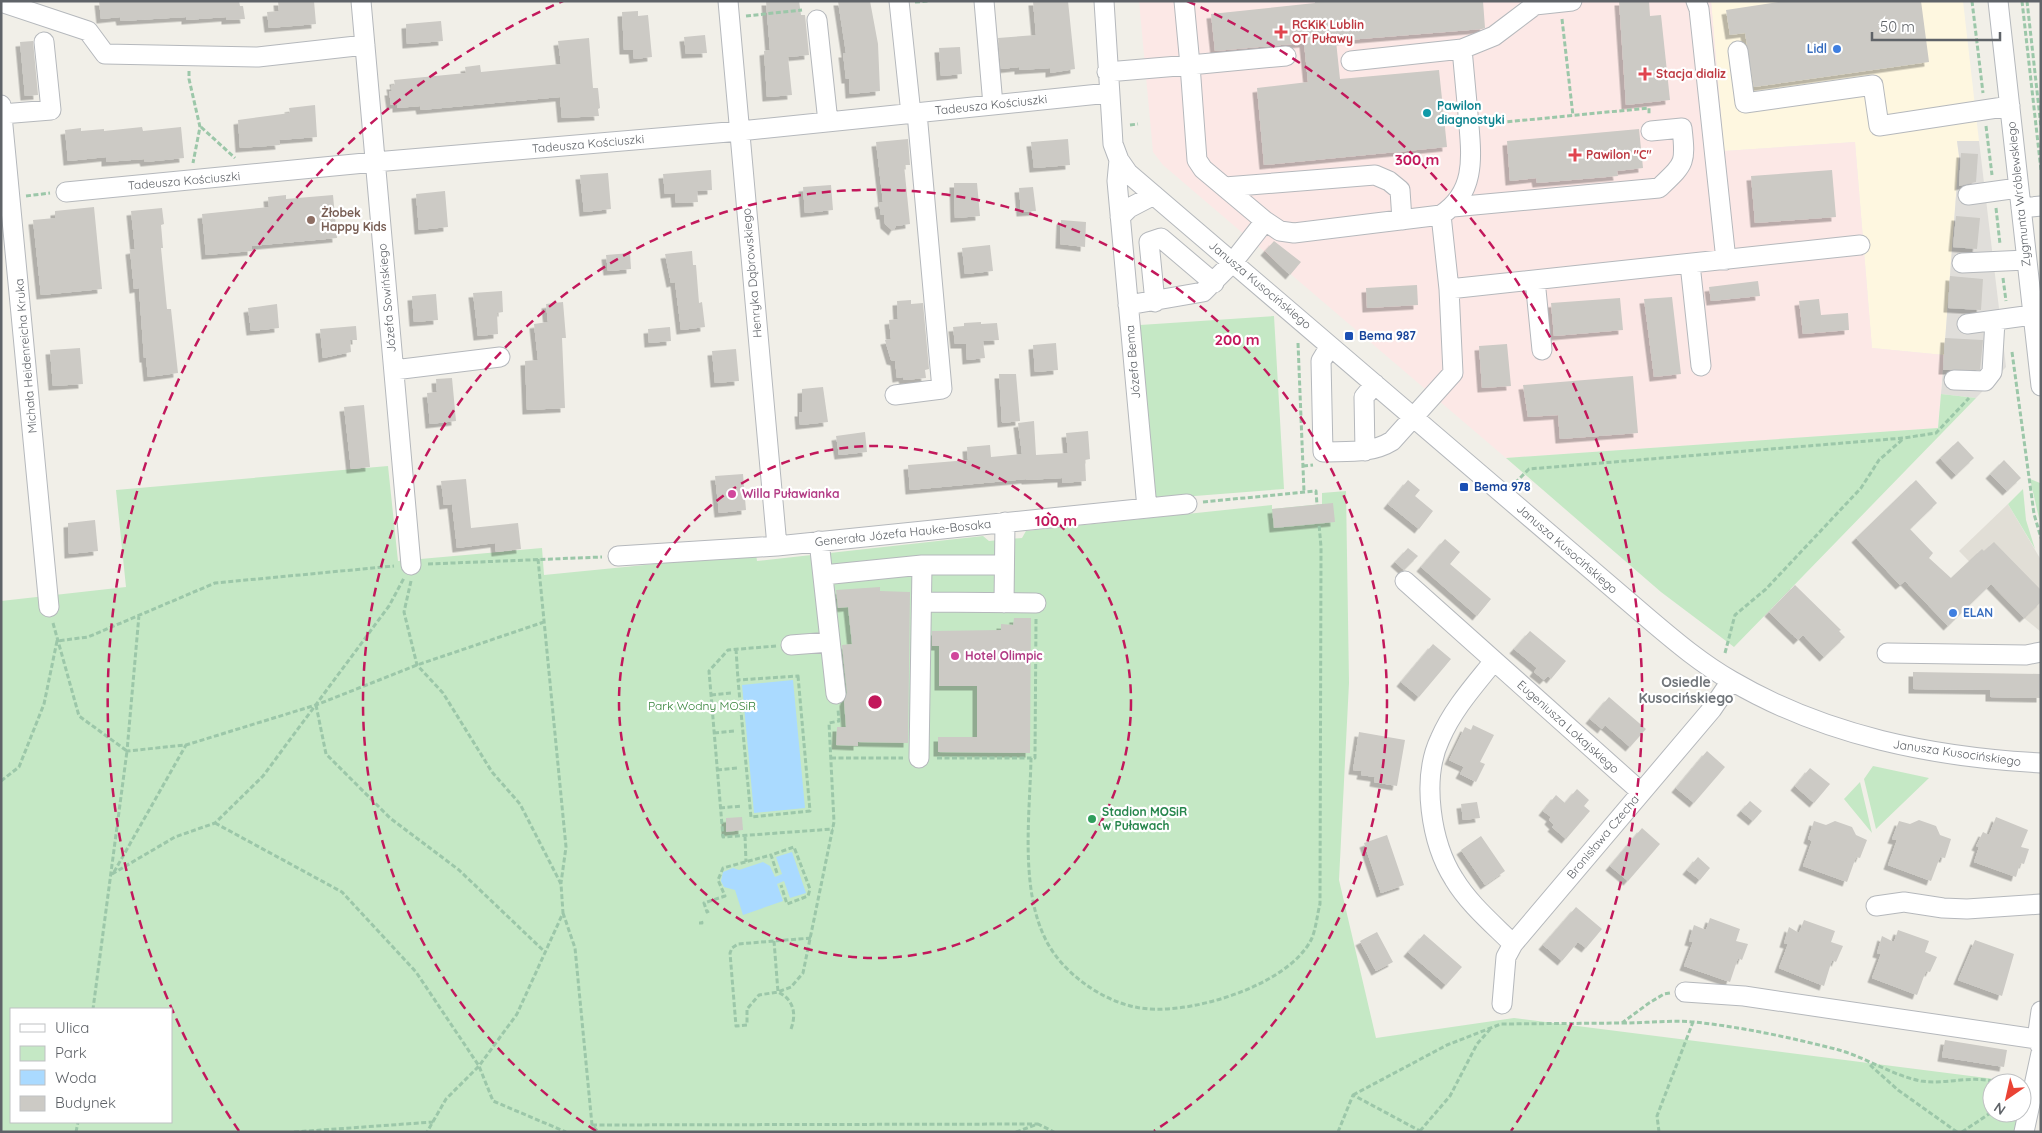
<svg xmlns="http://www.w3.org/2000/svg" width="2042" height="1133" viewBox="0 0 2042 1133" font-family="Quicksand,sans-serif">
  <style>
    .commercial { fill: #fef7e0 }
    .industrial { fill: #e0deda }
    .education { fill: #e1ded6 }
    .medical { fill: #fce8e6 }
    .green { fill: #c5e8c5; fill-rule: evenodd }
    .water { fill: #aadaff }
    .building { fill: #cccac5; filter: url(#shadow) }
    .lines { fill: none; stroke-linecap: round; stroke-linejoin: round }
    .minor-casing { stroke: #b5b8bc; stroke-width: 21 }
    .path { stroke: #9cc7a9; stroke-width: 3; stroke-dasharray: 5 2.5; stroke-linecap: butt }
    .minor { stroke: #fff; stroke-width: 19 }
    .ring { fill: none; stroke: #c2185b; stroke-width: 2.5; stroke-dasharray: 9 6 }
    .health-dot { fill: #e0444e; stroke: #fff; stroke-width: 2 }
    .shop-dot { fill: #3f7fe0; stroke: #fff; stroke-width: 2 }
    .culture-dot { fill: #0f9aa8; stroke: #fff; stroke-width: 2 }
    .education-dot { fill: #8d6e63; stroke: #fff; stroke-width: 2 }
    .transit-dot { fill: #1a4fb4; stroke: #fff; stroke-width: 2 }
    .hotel-dot { fill: #d1479c; stroke: #fff; stroke-width: 2 }
    .leisure-dot { fill: #2e9e5b; stroke: #fff; stroke-width: 2 }
    .labels { text-anchor: middle; stroke-width: 4.5; stroke-linejoin: round; paint-order: stroke }
    .health-label { font-size: 12px; font-weight: bold; fill: #be3a42; stroke: #fff; text-anchor: start }
    .shop-label { font-size: 12px; font-weight: bold; fill: #366cbe; stroke: #fff; text-anchor: end }
    .street-label { font-size: 12px; fill: #5f6368; stroke: #fff }
    .culture-label { font-size: 12px; font-weight: bold; fill: #0d838f; stroke: #fff; text-anchor: start }
    .education-label { font-size: 12px; font-weight: bold; fill: #785e54; stroke: #fff; text-anchor: start }
    .transit-label { font-size: 12px; font-weight: bold; fill: #164399; stroke: #fff; text-anchor: start }
    .hotel-label { font-size: 12px; font-weight: bold; fill: #b23c85; stroke: #fff; text-anchor: start }
    .park-label { font-size: 12px; fill: #348238; stroke: #fff }
    .leisure-label { font-size: 12px; font-weight: bold; fill: #27864d; stroke: #fff; text-anchor: start }
    .neighbourhood-label { font-size: 14px; font-weight: bold; fill: #70757a; stroke: #fff }
    .centre { fill: #c2185b; stroke: #fff; stroke-width: 2.5 }
    .ring-label { font-size: 15px; text-anchor: middle; font-weight: bold; fill: #c2185b; stroke: #fff; stroke-width: 4.5; stroke-linejoin: round; paint-order: stroke }
  </style>
  <defs>
    <filter id="shadow"><feDropShadow dx="-4.5" dy="4.5" stdDeviation="0" flood-color="#0004"/></filter>
  </defs>
  <rect width="100%" height="100%" fill="#f1efe8"/>
  <path class="commercial" d="M1711,1H1963L1979,141H1957L1959,156L1944,355L1872,348L1855,142L1724,151Z"/>
  <path class="industrial" d="M1957,141H1979L2006,367L1976,398L1941,394L1959,156Z"/>
  <path class="education" d="M2008,504L2041,560V632L2024,618L1959,551Z"/>
  <path class="medical" d="M1139,1H1711L1724,151L1855,142L1872,348L1944,355L1938,428L1506,458L1163,165L1153,152Z"/>
  <path class="green" d="M1274,316L1284,489L1156,499L1140,325Z
    M1941,394L1976,398L1734,647L1661,592L1506,458L1938,428Z
    M388,466L398,561L542,548L544,575L756,554L757,561L983,536L989,541L1022,538L1026,531L1272,505V509L1322,504V493L1346,491L1349,683L1339,880L1376,1038L1514,1018L2026,1083L2022,1103V1083H1992V1113H2020L2016,1132H1V601L126,587L116,490ZM11,1009H171V1122H11Z
    M2030,479L2040,483L2041,488V527Z
    M2023,489L2026,520L2035,549L2008,504Z
    M1873,766L1929,778L1876,829L1864,779Z
    M1860,782L1872,833L1844,799Z"/>
  <path class="water" d="M793,680L805,808L754,813L742,685Z
    M792,852L806,893L790,898L784,881L777,884L783,901L743,915L735,890L724,887L721,881L723,872L733,868L739,870L763,862L770,866L775,877L782,874L776,857Z"/>
  <path class="building" d="M99,1H239L240,6H243L245,19L226,20V17L186,20V17L121,21L120,17L101,19Z
    M278,1H314L316,24L269,28L267,12L279,11Z
    M766,1H799L801,15H805L809,55L788,57L792,95L767,97L764,51L770,50Z
    M838,1H870L878,44L880,91L850,94L849,79H846L843,53H846Z
    M1033,1H1068L1075,69L1050,73V68L1019,70V67L1001,69L998,38L1036,35Z
    M1315,1H1483L1485,28L1482,29L1336,41L1340,79L1439,70L1447,147L1264,165L1257,88L1308,82L1304,43L1215,51L1211,14L1315,3Z
    M1619,1H1649L1650,16L1661,15L1670,100L1626,105Z
    M1785,1H1921L1929,62L1754,87L1745,33L1730,35L1726,10Z
    M638,11V16L648,15L652,57L634,59L633,50H624L622,12Z
    M441,21L443,41L407,44L406,24Z
    M705,35L707,53L686,54L684,37Z
    M589,38L593,88H598L600,108L598,109L599,116L562,118L560,97L421,110L420,106L397,108V104L391,105L389,91H392L391,85H395L394,80L466,73L465,67L480,65L481,72L561,64L558,41Z
    M33,41L38,95L25,96L20,42Z
    M960,47L962,74L941,76L939,48Z
    M315,105L317,137L279,140L280,145L240,148L238,120L290,113L289,108Z
    M142,127L143,131L181,127L184,158L145,162L144,159L106,162V157L68,161L65,130L81,128V131L104,129V131Z
    M1639,129L1643,168L1617,171L1618,176L1537,183L1536,178L1510,181L1507,141Z
    M908,139L910,165H904L910,224L896,226L893,231L885,224L884,215H881L879,203L883,202L876,142Z
    M1068,139L1070,165L1034,168L1031,142Z
    M1961,153L1978,154L1976,182L1959,186Z
    M711,170L712,190L697,191L698,202L676,203L675,193L665,194L663,174Z
    M1832,170L1836,217L1755,223L1751,176Z
    M608,173L611,209L584,212L580,175Z
    M954,183H977L980,216L955,218Z
    M831,185L833,210L805,213L803,187Z
    M1033,187L1036,211L1021,212L1019,188Z
    M445,191L448,227L419,230L416,194Z
    M286,195V199L333,195L337,238L252,246V251L206,255L202,214L269,207L268,197Z
    M94,207L102,289L41,295L33,220L55,218V211Z
    M162,208L164,224L161,225L163,248H161L167,309H171L178,373L148,377L146,358H144L139,288L134,289L130,250L135,249L131,211Z
    M1956,216L1980,218L1977,249L1953,247Z
    M1061,220L1086,222L1085,247L1060,244Z
    M1274,241L1301,262L1290,275L1265,251Z
    M990,245L993,271L965,274L962,248Z
    M692,251L693,265H696L699,303L702,302L705,327L681,330L675,282L671,283L665,254Z
    M630,253L631,269L608,271L606,255Z
    M1950,276L1983,279L1981,310L1948,308Z
    M1758,281L1760,296L1711,301L1709,287Z
    M1417,285L1418,305L1367,308L1366,288Z
    M502,291L503,312L497,313L498,334L478,336L473,293Z
    M436,294L438,320L414,322L412,296Z
    M1672,297L1681,374L1654,377L1644,299Z
    M1620,298L1623,330L1554,336L1551,303Z
    M1819,299L1821,315L1848,313L1849,330L1803,334L1799,301Z
    M911,300V304L923,303L929,369L925,370L926,378L904,380L903,377L897,378L895,361L891,360L885,340L891,339L889,320L898,319L897,301Z
    M563,302L566,338H562L565,408L527,410L525,361L538,360L534,324L548,322L546,304Z
    M277,304L279,328L251,331L248,308Z
    M981,322V324L997,323L999,340L983,341L985,358L967,360L966,344H955L953,327L964,326V323Z
    M356,326L357,340H350L351,352L323,358L320,329Z
    M670,327L671,341L649,343L648,329Z
    M1945,338L1983,340L1980,370H1943Z
    M1056,343L1058,370L1035,372L1033,345Z
    M1507,344L1511,386L1482,388L1479,346Z
    M80,348L83,384L53,386L50,350Z
    M736,349L739,381L715,383L712,351Z
    M999,374H1016L1020,421L1002,423Z
    M1633,376L1638,433L1560,439L1558,415L1528,417L1523,385Z
    M452,378L456,421L430,424L427,393L437,392L436,379Z
    M823,387L828,422L800,425L799,412H802V389Z
    M364,405L370,467L351,469L344,407Z
    M1034,421L1036,455L1068,453L1066,433L1088,431L1090,459L1085,460L1086,481L1062,483V478L1026,480V479L910,490L908,465L968,460L967,447L990,445L991,457L1022,454L1018,423Z
    M865,432L867,452L839,455L836,436Z
    M1958,441L1974,458L1956,475L1940,458Z
    M2004,460L2021,478L2007,491L1990,474Z
    M743,474L746,510L719,513L715,476Z
    M466,479L471,528L518,523L521,549L496,552L495,543L457,548L452,504L444,505L441,481Z
    M1408,480L1420,490L1415,496L1433,511L1419,529L1388,504Z
    M1916,480L1937,503L1910,529L1933,553L1929,558L1951,578L1982,549L1984,551L1994,542L2041,590V602L2024,618L1991,584L1948,626L1905,581L1900,585L1856,538Z
    M1333,503L1335,522L1274,528L1272,509Z
    M95,520L98,551L69,554L68,523Z
    M1445,539L1460,552L1450,564L1491,599L1477,616L1421,567Z
    M1408,548L1418,556L1404,570L1395,562Z
    M1795,585L1841,630L1839,631L1845,637L1824,657L1803,635L1798,640L1769,612Z
    M880,587V591L910,592L908,743L858,742V746L836,745L837,727H846L844,702L847,693L842,645L852,644L848,607L838,608L836,590Z
    M1014,618H1031L1030,753L938,752V737H977V686H939V646H932V631L1001,630V624L1013,625Z
    M1530,631L1566,661L1551,679L1548,676L1544,680L1534,672L1537,668L1514,649Z
    M1433,644L1451,659L1419,697L1401,682Z
    M1913,672L2041,674V698L1990,697V690L1913,689Z
    M1609,697L1646,729L1630,747L1605,725L1602,729L1590,719Z
    M1473,725L1494,735L1480,762L1485,764L1476,782L1460,774L1464,767L1449,760L1465,727L1471,730Z
    M1359,732L1405,740L1397,786L1374,782L1375,777L1361,775L1362,771L1353,770Z
    M1707,751L1725,767L1694,803L1676,788Z
    M1810,768L1830,784L1814,803L1795,786Z
    M1577,789L1589,800L1584,806L1590,811L1566,839L1552,827L1554,825L1549,820L1551,817L1543,811L1556,795L1565,803Z
    M1750,801L1762,811L1753,821L1741,811Z
    M1477,802L1480,818L1463,820L1461,804Z
    M742,817L743,830L726,832V818Z
    M1996,817L2028,830L2021,847L2029,849L2024,864L2020,863L2016,877L1974,862L1979,847L1976,846L1983,832L1989,835Z
    M1919,820L1936,826L1940,835L1951,839L1945,858L1940,857L1931,881L1888,865L1897,840L1892,839L1899,821L1910,824Z
    M1814,821L1826,825L1835,821L1852,827L1856,835L1867,840L1860,858L1856,857L1847,882L1803,866L1812,841L1808,839Z
    M1642,828L1660,844L1628,881L1610,866Z
    M1387,835L1404,885L1381,893L1364,843Z
    M1481,836L1505,871L1485,885L1461,850Z
    M1698,857L1710,868L1700,880L1687,870Z
    M1576,907L1602,929L1586,948L1578,942L1562,961L1543,945Z
    M1710,918L1740,929L1736,941L1748,944L1742,960L1738,958L1730,982L1684,966L1693,942L1689,941L1694,925L1706,930Z
    M1804,920L1835,931L1831,942L1843,946L1836,962L1832,960L1824,986L1779,968L1788,944L1784,943L1789,927L1799,933Z
    M1898,930L1929,941L1925,952L1937,957L1930,972L1926,971L1917,995L1872,978L1881,954L1877,953L1882,936L1894,942Z
    M1377,932L1393,962L1376,971L1360,941Z
    M1424,934L1462,967L1446,985L1408,952Z
    M1975,940L2014,954L2002,996L1958,980Z
    M1945,1040L2007,1050L2004,1067L1942,1057Z"/>
  <g class="lines">
    <g class="minor-casing">
      <path id="minor" d="M361,1L411,565
        M728,1L777,546
        M899,1L911,114
        M984,1L993,105
        M1104,1L1112,127L1113,144L1119,160L1117,181L1147,508
        M1184,1L1190,65L1286,56
        M1696,1L1699,9L1726,260
        M1998,1L2041,386
        M1,2L88,31L105,54L258,57L365,45
        M817,20L828,122
        M1738,51L1745,103L1873,85L1879,126L2010,106
        M1351,61L1462,49
        M1107,72L1190,65L1197,160L1203,169L1265,221
        M1,105L49,607
        M2,114L51,110L44,42
        M1119,160L1128,173L1650,620C1676,642 1702,664 1732,681C1826,736 1933,757 2041,763
        M1225,187L1375,175L1389,181L1400,190L1402,220
        M66,192L375,162L740,131L1109,93
        M1968,195L2018,188
        M1453,207L1659,188C1685,163 1686,164 1682,128L1651,131
        M2021,208L2041,206
        M1441,215L1449,289L1860,245
        M1120,217L1129,208L1154,195
        M1962,263L2026,260
        M1690,264L1701,366
        M1535,280L1542,350
        M1155,302L1149,242L1161,238L1214,283
        M1128,305L1203,292L1233,262L1265,221L1280,231L1294,233L1441,215C1478,191 1471,153 1468,114C1466,93 1464,71 1462,49L1494,36L1535,5L1572,1
        M1967,324L2032,315
        M1330,346L1321,361L1323,452C1347,451 1371,454 1392,441L1453,373L1449,289
        M394,370L500,357
        M1954,380L1985,381L1992,372L1995,321
        M895,395L942,389L917,113
        M1365,451L1364,397L1375,384
        M819,541L836,694
        M618,556L777,546L1187,504
        M823,575L922,565H1004
        M1405,581L1641,792
        M923,602L1036,603
        M1004,603L1005,522
        M791,645L830,642
        M1887,653L2026,655L2041,652
        M1494,661C1474,686 1453,709 1440,739C1421,779 1431,843 1454,879C1469,904 1493,924 1513,944
        M919,758L922,565
        M1876,906L1904,902L1943,908L1967,909L2041,904
        M1685,992L1744,996L2037,1039
        M1502,1004L1506,957L1513,944L1712,709L1731,681
        M2041,1011L2037,1039L2041,1047
        M2024,1132L2041,1053"/>
    </g>
    <path class="path" d="M1972,1L1983,93
      M2022,1L2041,170
      M2027,1L2041,127
      M915,2L929,1
      M746,16L802,10
      M1562,19L1573,116
      M189,71V79L200,127L193,163
      M1485,124L1649,108V115
      M1130,125L1138,124
      M1986,126L1992,175
      M201,127L235,158
      M26,196L50,193
      M1996,208L2000,244
      M2003,278L2006,301
      M1298,343L1304,492
      M2012,352L2034,514L2041,538
      M1303,466L1313,465
      M1515,483L1529,469L1904,438L1936,433L1969,398
      M1203,502L1316,491L1317,505
      M538,559L566,847L561,883
      M428,564L602,557
      M411,581L404,612L417,665L443,693L492,772L520,804L561,884L563,913L517,1014L479,1066L446,1099L427,1132
      M139,615L127,751L186,745L316,705L417,665L544,622
      M1036,619L1035,758H1031C1030,815 1019,892 1048,944C1065,974 1101,1000 1135,1007C1183,1018 1287,987 1311,940C1316,930 1317,915 1320,904L1321,547L1319,524
      M53,623L79,716L127,751L93,1009
      M776,646L728,650L709,671L723,837L833,829
      M736,649L738,680
      M1725,653L1735,615L1766,589L1861,488L1879,460L1903,439
      M798,676L810,811L751,817L738,680Z
      M711,695L732,693
      M316,705L326,754L390,818L459,870L546,953
      M714,733L735,731
      M831,758H903
      M937,758H1031
      M717,770L738,768
      M1,781L19,767L44,704L57,641L88,637L215,583L394,566
      M720,808L742,806
      M215,823L342,892L416,972L479,1066L493,1101L566,1132
      M745,836L746,862
      M114,872L186,745
      M777,873L771,855L794,847L810,889L808,896L787,904L781,885
      M112,874L175,837L215,823L263,776L389,606L404,578
      M709,911L707,912L704,903L725,896L718,880L723,868L771,855
      M563,913L575,948L592,1125L598,1132
      M699,923H702L701,919
      M774,941L778,992L791,987L803,973L834,822L829,723L839,721L838,709
      M1622,1023C1646,1023 1671,1020 1694,1022C1742,1027 1793,1038 1839,1050C1867,1058 1891,1075 1921,1081C1947,1085 1973,1074 1999,1083
      M791,1029C797,1013 793,999 778,992L759,995L747,1009V1025L736,1026L730,953L732,948L738,944L811,938
      M1870,1065L1898,1090L1957,1132
      M1353,1095L1447,1045L1501,1024L1622,1023L1649,1003L1664,994L1670,993
      M592,1125L1038,1124
      M1420,1131L1450,1096L1477,1044L1492,1027
      M76,1132L78,1122
      M294,1132L433,1122
      M1016,1132L1038,1124L1054,1132
      M1338,1132L1353,1095L1422,1132
      M1659,1132L1657,1116L1693,1022
      M1962,1132L1992,1112"/>
    <use href="#minor" class="minor"/>
  </g>
  <g class="ring">
    <circle cx="875" cy="702" r="256"/>
    <path d="M596 1131A512 512 0 1 1 1154 1131"/>
    <path d="M239 1131A767 767 0 0 1 563 1M1187 1A767 767 0 0 1 1511 1131"/>
  </g>
  <g class="health-dot">
    <path d="M1278.5 24.5h5v5h5v5h-5v5h-5v-5h-5v-5h5z"/>
    <path d="M1642.5 66.5h5v5h5v5h-5v5h-5v-5h-5v-5h5z"/>
    <path d="M1572.5 147.5h5v5h5v5h-5v5h-5v-5h-5v-5h5z"/>
  </g>
  <g class="shop-dot">
    <circle cx="1837" cy="49" r="5"/>
    <circle cx="1953" cy="613" r="5"/>
  </g>
  <circle class="culture-dot" cx="1427" cy="113" r="5"/>
  <circle class="education-dot" cx="311" cy="220" r="5"/>
  <g class="transit-dot">
    <rect x="1344" y="331" width="10" height="10" rx="2.5"/>
    <rect x="1459" y="482" width="10" height="10" rx="2.5"/>
  </g>
  <g class="hotel-dot">
    <circle cx="732" cy="494" r="5"/>
    <circle cx="955" cy="656" r="5"/>
  </g>
  <circle class="leisure-dot" cx="1092" cy="819" r="5"/>
  <g class="labels">
    <g class="health-label">
      <text x="1292" y="29">RCKiK Lublin<tspan x="1292" dy="14">OT Puławy</tspan></text>
      <text x="1656" y="78">Stacja dializ</text>
      <text x="1586" y="159">Pawilon "C"</text>
    </g>
    <g class="shop-label">
      <text x="1827" y="53">Lidl</text>
      <text x="1963" y="617" text-anchor="start">ELAN</text>
    </g>
    <g class="street-label">
      <text transform="translate(991 105) rotate(-6)" y="4">Tadeusza Kościuszki</text>
      <text transform="translate(588 144) rotate(-5)" y="4">Tadeusza Kościuszki</text>
      <text transform="translate(184 181) rotate(-5)" y="4">Tadeusza Kościuszki</text>
      <text transform="translate(2019 194) rotate(-96)" y="4">Zygmunta Wróblewskiego</text>
      <text transform="translate(752 273) rotate(-95)" y="4">Henryka Dąbrowskiego</text>
      <text transform="translate(1260 285) rotate(40)" y="4">Janusza Kusocińskiego</text>
      <text transform="translate(387 298) rotate(-95)" y="4">Józefa Sowińskiego</text>
      <text transform="translate(26 356) rotate(-95)" y="4">Michała Heidenreicha Kruka</text>
      <text transform="translate(1133 362) rotate(-95)" y="4">Józefa Bema</text>
      <text transform="translate(903 533) rotate(-6)" y="4">Generała Józefa Hauke-Bosaka</text>
      <text transform="translate(1567 549) rotate(41)" y="4">Janusza Kusocińskiego</text>
      <text transform="translate(1568 727) rotate(42)" y="4">Eugeniusza Lokajskiego</text>
      <text transform="translate(1957 753) rotate(8)" y="4">Janusza Kusocińskiego</text>
      <text transform="translate(1603 837) rotate(-50)" y="4">Bronisława Czecha</text>
    </g>
    <g class="culture-label">
      <text x="1437" y="110">Pawilon<tspan x="1437" dy="14">diagnostyki</tspan></text>
    </g>
    <g class="education-label">
      <text x="321" y="217">Żłobek<tspan x="321" dy="14">Happy Kids</tspan></text>
    </g>
    <g class="transit-label">
      <text x="1359" y="340">Bema 987</text>
      <text x="1474" y="491">Bema 978</text>
    </g>
    <g class="hotel-label">
      <text x="742" y="498">Willa Puławianka</text>
      <text x="965" y="660">Hotel Olimpic</text>
    </g>
    <g class="park-label">
      <text x="702" y="710">Park Wodny MOSiR</text>
    </g>
    <g class="leisure-label">
      <text x="1102" y="816">Stadion MOSiR<tspan x="1102" dy="14">w Puławach</tspan></text>
    </g>
    <g class="neighbourhood-label">
      <text x="1686" y="687">Osiedle<tspan x="1686" dy="16">Kusocińskiego</tspan></text>
    </g>
  </g>
  <circle cx="875" cy="702" r="8" class="centre"/>
  <g class="ring-label">
    <text x="1417" y="165">300 m</text>
    <text x="1237" y="345">200 m</text>
    <text x="1056" y="526">100 m</text>
  </g>
  <rect width="2042" height="1133" fill="none" stroke="#5f6368" stroke-width="5"/>
  <rect x="10" y="1008" width="162" height="115" fill="#ffffff" stroke="#bfc1c3"/>
  <rect x="20" y="1024" width="25" height="8" fill="#ffffff" stroke="#bfc1c3"/>
  <text x="55" y="1033" font-size="15" fill="#5f6368">Ulica</text>
  <rect x="20" y="1046" width="25" height="15" fill="#c5e8c5" stroke="#bfc1c3"/>
  <text x="55" y="1058" font-size="15" fill="#5f6368">Park</text>
  <rect x="20" y="1070" width="25" height="15" fill="#aadaff" stroke="#bfc1c3"/>
  <text x="55" y="1083" font-size="15" fill="#5f6368">Woda</text>
  <rect x="20" y="1096" width="25" height="15" fill="#cccac5" stroke="#bfc1c3"/>
  <text x="55" y="1108" font-size="15" fill="#5f6368">Budynek</text>
  <g transform="translate(2007 1098) rotate(214)"><circle r="24" fill="#ffffff" stroke="#bfc1c3"/>
  <path d="M0-4L9 19L0 12L-9 19Z" fill="#ea4335"/>
  <text y="-8" font-size="14" font-weight="bold" text-anchor="middle" fill="#5f6368">N</text>
  </g>
  <path d="M1872 32v8h128v-8" fill="none" stroke="#5f6368" stroke-width="2.5"/>
  <text x="1880" y="32" font-size="15" fill="#5f6368" stroke="#ffffff" stroke-width="4" paint-order="stroke">50 m</text>
</svg>
